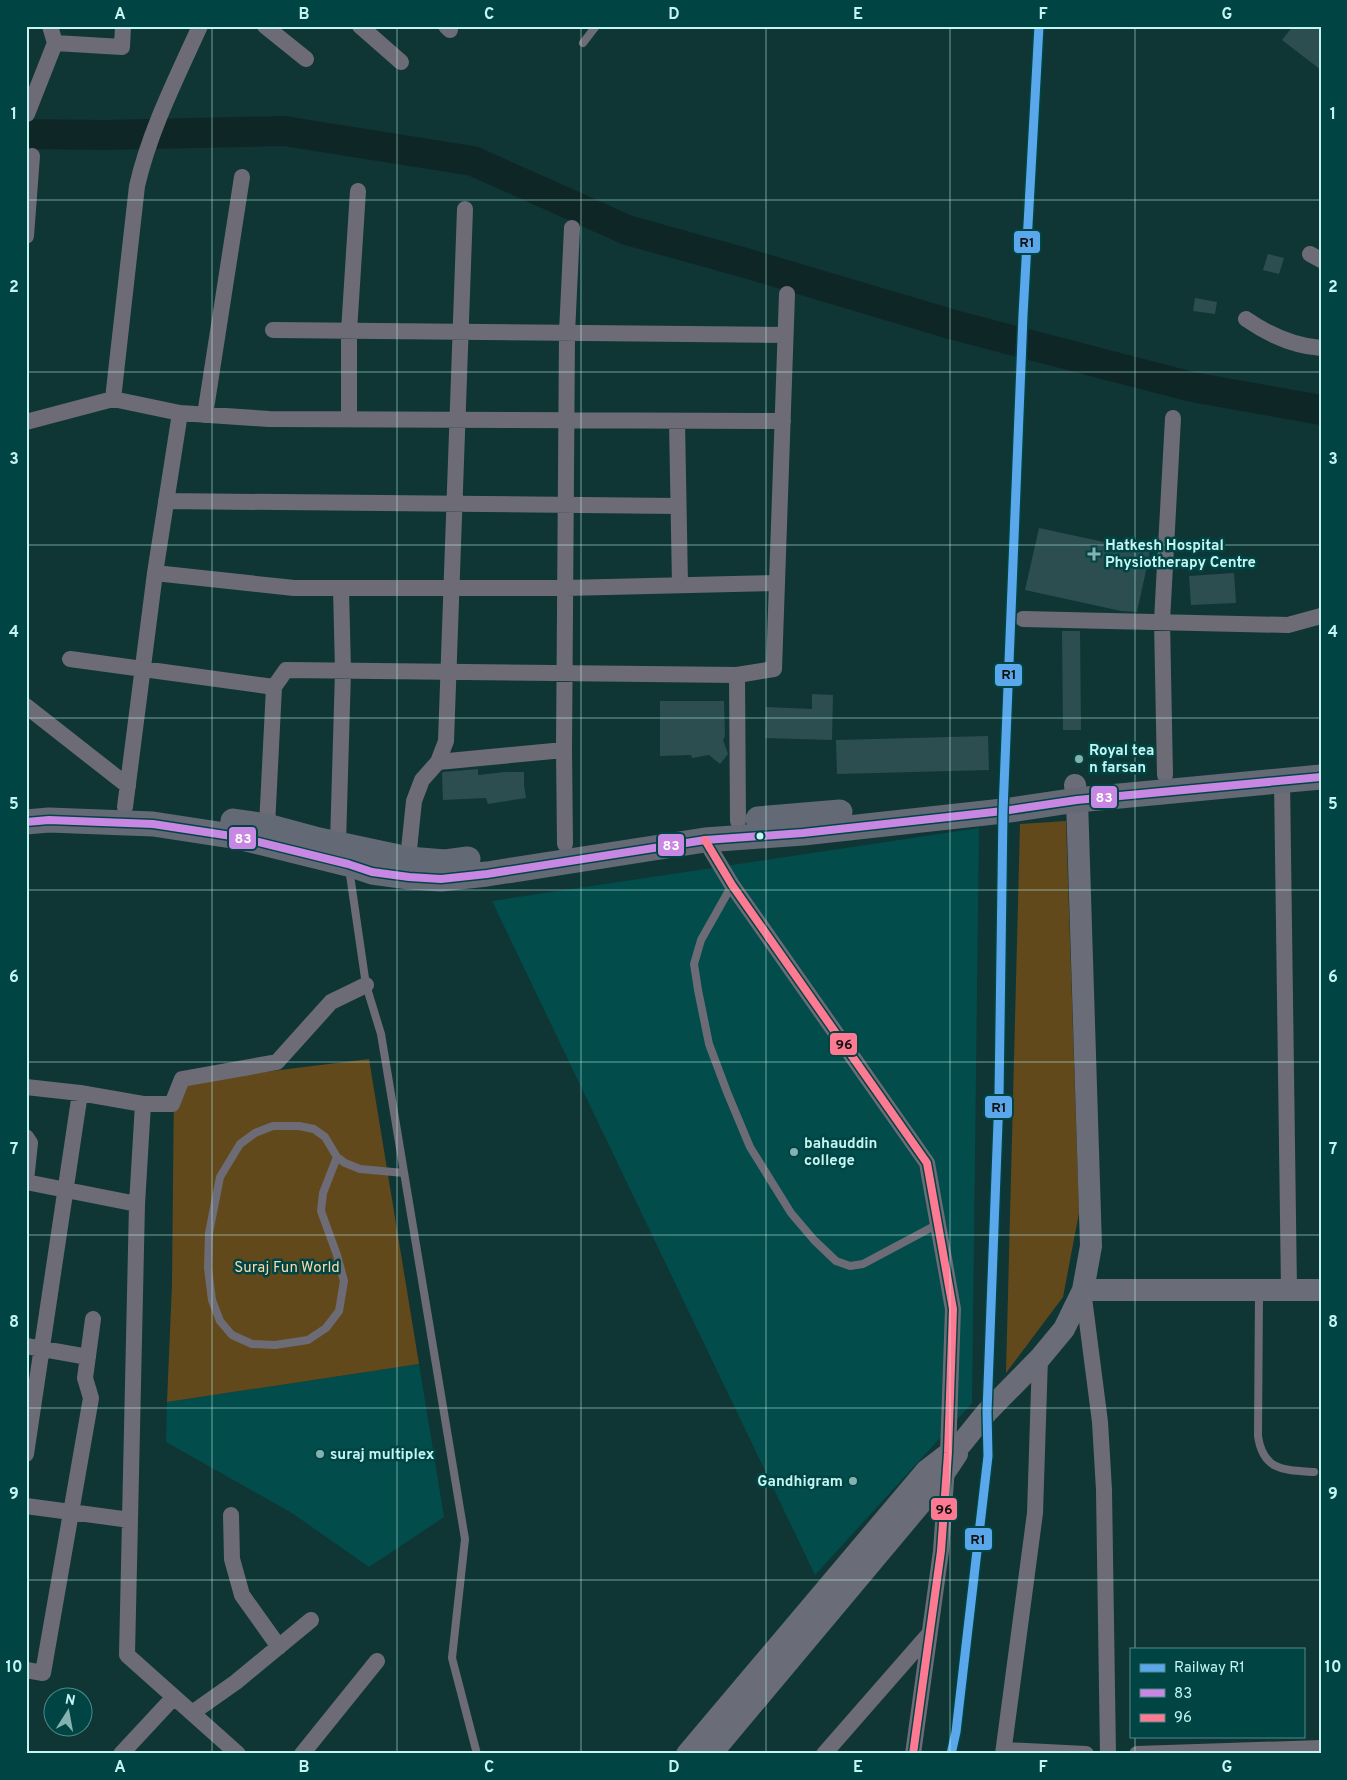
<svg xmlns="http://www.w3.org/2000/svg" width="1347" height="1780" viewBox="0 0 1347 1780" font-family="Overpass,sans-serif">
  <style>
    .built { fill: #024c4b }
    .green { fill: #61491c }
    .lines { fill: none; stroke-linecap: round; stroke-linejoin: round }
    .river { stroke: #0e2726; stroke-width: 30 }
    .building { fill: #2c4e50 }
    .lane { stroke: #6d6c76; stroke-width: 8 }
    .street { stroke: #6d6c76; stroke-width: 16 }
    .secondary { stroke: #6a6d78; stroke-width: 22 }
    .primary { stroke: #636a76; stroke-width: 25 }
    .bus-1-casing { stroke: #004544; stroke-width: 11 }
    .bus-2-casing { stroke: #004544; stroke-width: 11 }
    .bus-1 { stroke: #c787e3; stroke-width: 8 }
    .bus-2 { stroke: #fe7a93; stroke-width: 8 }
    .rail-1-casing { stroke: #004544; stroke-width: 12 }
    .rail-1 { stroke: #5aa8eb; stroke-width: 9 }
    .grid { fill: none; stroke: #c3f5f3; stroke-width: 1; stroke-opacity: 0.55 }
    .poi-dot { fill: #84b2b0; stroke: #004544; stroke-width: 2 }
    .bus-dot { fill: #c3f5f3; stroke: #004544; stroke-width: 2 }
    .labels { text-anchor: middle; stroke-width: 5; stroke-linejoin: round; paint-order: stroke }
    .poi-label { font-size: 15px; font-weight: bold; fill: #c3f5f3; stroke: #004544; text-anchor: start }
    .park-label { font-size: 15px; fill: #fbd8ab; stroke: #004544 }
    .line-badge { stroke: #004544; stroke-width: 2 }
    .badge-label { font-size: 14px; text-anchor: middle; font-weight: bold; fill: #fff }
    .pale-badge-label { font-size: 14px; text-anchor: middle; font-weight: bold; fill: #111 }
    .neatline { fill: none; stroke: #c3f5f3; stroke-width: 2 }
    .grid-label { font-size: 16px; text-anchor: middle; font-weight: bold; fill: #c3f5f3 }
  </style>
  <rect width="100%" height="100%" fill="#0f3635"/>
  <path class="built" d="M979,828L972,1403L815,1575L492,901Z
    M419,1364L444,1517L369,1567L292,1513L166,1442L167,1402Z"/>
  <path class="green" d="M1066,821L1079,1213L1063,1297L1006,1373L1020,824Z
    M369,1059L419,1364L167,1402L172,1284L174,1083Z"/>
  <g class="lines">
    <path class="river" d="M26,134L104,135L284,131L473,161L627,230L742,262L954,325L1192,387L1321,410"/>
  </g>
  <path class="building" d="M1293,26H1321V70L1282,40Z
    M1268,254L1284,258L1279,274L1263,270Z
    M1195,298L1217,302L1215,314L1193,311Z
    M1039,528L1150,552L1137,612L1121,611L1025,590Z
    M1234,573L1236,603L1191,605L1189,576Z
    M1062,631H1080L1081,730H1063Z
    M812,694L833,695L832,740L765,738L766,707L812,709Z
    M660,701H724L725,736L723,740L728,754L720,764L709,755L692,758L691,755L660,756Z
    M988,736L989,770L837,774L836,740Z
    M478,769V775L505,772H524V785L526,798L488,804L486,798L443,800L442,773L443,772Z"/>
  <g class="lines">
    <path class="lane" d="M583,43L596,26
      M349,868L366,985L381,1034L465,1539L452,1658L477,1754
      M732,885L701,940L694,964L698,990L709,1044L727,1092L750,1147L791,1213L814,1240L836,1261L850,1266L863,1264L938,1224
      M337,1157L323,1193L321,1211L337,1255L344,1281L339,1311L326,1328L308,1340L275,1345L252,1344L232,1335L220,1321L212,1300L208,1268L209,1233L220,1177L240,1144L255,1133L273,1126H299L314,1129L325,1137L337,1157L345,1163L360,1169L404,1173
      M1259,1292L1258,1436C1263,1471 1284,1470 1314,1472"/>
    <path class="street" d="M265,26L306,59
      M360,26L401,62
      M446,26L450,30
      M55,43L122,47L123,26
      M27,114L55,43L50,26
      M26,236L32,156
      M1310,254L1321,260
      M1246,319C1269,335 1293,346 1321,348
      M273,330L785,335
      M113,399L137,186C150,130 176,79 200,26
      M205,415L242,177
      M349,419V331L358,191
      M677,421L680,585
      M26,422L113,399L180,413L269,419L783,421
      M166,501L678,506
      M155,573L294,588H565L777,583
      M341,588L343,671L338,843L343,853
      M1023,619L1288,625L1321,616
      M70,659L274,687L286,670L737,675L774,669L787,294
      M737,675L738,821
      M26,706L128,786
      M438,762L564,750
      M1165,775L1162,621L1173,418
      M1282,780L1289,1290
      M125,807L155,573L180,413
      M267,826L274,687
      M705,840L732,885L927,1163L953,1309L948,1453L941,1551L913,1754
      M565,844L564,750L567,333L572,228
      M408,859L414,801L422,780L438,762L446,741L465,209
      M26,1087L80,1093L143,1104L137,1204L127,1655L238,1754
      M143,1104H172L182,1079L277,1062L331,1002L366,985
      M26,1137L30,1143L26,1181
      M26,1182L137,1204
      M1083,1290L1100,1422L1104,1490L1108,1754
      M26,1346L88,1357
      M26,1454L80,1093
      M26,1506L130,1520
      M231,1515L232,1559L242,1595L279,1647
      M26,1670L43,1673L91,1398L85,1378L93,1319
      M192,1713L236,1682L311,1620
      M1004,1750L1086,1754
      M121,1754L174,1697
      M302,1754L377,1661
      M824,1754L929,1634
      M1003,1754L1035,1513L1040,1358
      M1137,1754L1321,1748"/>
    <path class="secondary" d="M1083,1290H1321
      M687,1754L926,1471L961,1444L987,1412L1040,1358L1064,1329L1083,1290L1091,1246L1077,800L1075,785
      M711,1754L937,1484L957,1454"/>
    <path class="primary" d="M758,819L840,812
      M233,821L267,826L319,840L408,859L445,862L468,859
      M26,822L49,820L153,824L238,837L348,864L372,872L409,877L441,879L487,874L705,840L803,833L1003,811L1077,800L1321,777"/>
    <g class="bus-1-casing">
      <path id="bus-1" d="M26,822L49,820L153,824L238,837L348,864L372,872L409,877L441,879L487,874L705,840L803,833L1003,811L1077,800L1321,777"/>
    </g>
    <g class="bus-2-casing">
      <path id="bus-2" d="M705,840L732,885L927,1163L953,1309L948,1453L941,1551L913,1754"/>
    </g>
    <use href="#bus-1" class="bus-1"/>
    <use href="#bus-2" class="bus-2"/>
    <g class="rail-1-casing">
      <path id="rail-1" d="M951,1754L956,1732L988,1456L987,1412L999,1096L1003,811L1023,315L1039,26"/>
    </g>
    <use href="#rail-1" class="rail-1"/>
  </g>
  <path class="grid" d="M212,26V1754M397,26V1754M581,26V1754M766,26V1754M950,26V1754M1135,26V1649M26,200H1321M26,372H1321M26,545H1321M26,718H1321M26,890H1321M26,1062H1321M26,1235H1321M26,1408H1321M26,1580H1321M1135,1736V1754"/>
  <g class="poi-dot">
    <path d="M1091.5 546.5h5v5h5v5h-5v5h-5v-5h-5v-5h5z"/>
    <circle cx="1079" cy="759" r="5"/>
    <circle cx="794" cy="1152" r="5"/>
    <circle cx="320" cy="1454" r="5"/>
    <circle cx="853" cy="1481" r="5"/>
  </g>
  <circle class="bus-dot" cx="760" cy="836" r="4.5"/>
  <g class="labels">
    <g class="poi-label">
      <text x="1105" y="550">Hatkesh Hospital<tspan x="1105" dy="17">Physiotherapy Centre</tspan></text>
      <text x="1089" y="755">Royal tea<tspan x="1089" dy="17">n farsan</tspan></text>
      <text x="804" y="1148">bahauddin<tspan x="804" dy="17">college</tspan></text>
      <text x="330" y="1459">suraj multiplex</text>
      <text x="843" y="1486" text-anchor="end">Gandhigram</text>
    </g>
    <g class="park-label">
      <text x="287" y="1272">Suraj Fun World</text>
    </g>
  </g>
  <g class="line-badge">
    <rect x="1013" y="230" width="28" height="24" rx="5" fill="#5aa8eb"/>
    <rect x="994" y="663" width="29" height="24" rx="5" fill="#5aa8eb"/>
    <rect x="1090" y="785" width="28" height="24" rx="5" fill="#c787e3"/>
    <rect x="228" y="826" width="29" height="24" rx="5" fill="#c787e3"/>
    <rect x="657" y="833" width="28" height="24" rx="5" fill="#c787e3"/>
    <rect x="829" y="1032" width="29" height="24" rx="5" fill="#fe7a93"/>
    <rect x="984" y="1095" width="29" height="24" rx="5" fill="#5aa8eb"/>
    <rect x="930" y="1497" width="28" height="24" rx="5" fill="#fe7a93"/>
    <rect x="964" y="1527" width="29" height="24" rx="5" fill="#5aa8eb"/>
  </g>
  <g class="badge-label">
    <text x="1104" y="802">83</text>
    <text x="243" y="843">83</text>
    <text x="671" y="850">83</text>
  </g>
  <g class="pale-badge-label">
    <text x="1027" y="247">R1</text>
    <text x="1009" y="679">R1</text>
    <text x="844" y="1049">96</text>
    <text x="999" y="1112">R1</text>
    <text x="944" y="1514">96</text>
    <text x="978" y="1544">R1</text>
  </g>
  <rect width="1347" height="1780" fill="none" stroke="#004544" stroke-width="55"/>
  <rect x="1130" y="1648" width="175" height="90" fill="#004544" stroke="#4e8b8a"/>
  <rect x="1140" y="1664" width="25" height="8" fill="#5aa8eb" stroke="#4e8b8a"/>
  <text x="1174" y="1672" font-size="15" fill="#c3f5f3">Railway R1</text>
  <rect x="1140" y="1689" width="25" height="8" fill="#c787e3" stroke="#4e8b8a"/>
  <text x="1174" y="1698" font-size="15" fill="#c3f5f3">83</text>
  <rect x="1140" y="1714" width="25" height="8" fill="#fe7a93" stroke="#4e8b8a"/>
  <text x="1174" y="1722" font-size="15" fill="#c3f5f3">96</text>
  <g transform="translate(68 1712) rotate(11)"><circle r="24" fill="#004544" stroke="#4e8b8a"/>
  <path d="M0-4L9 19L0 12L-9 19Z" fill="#84b2b0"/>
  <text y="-8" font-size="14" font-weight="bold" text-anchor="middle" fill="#c3f5f3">N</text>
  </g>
  <rect x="28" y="28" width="1292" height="1724" class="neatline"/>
  <g class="grid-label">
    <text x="120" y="19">A</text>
    <text x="304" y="19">B</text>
    <text x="489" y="19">C</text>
    <text x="674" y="19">D</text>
    <text x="858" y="19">E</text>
    <text x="1043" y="19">F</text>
    <text x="1227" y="19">G</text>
    <text x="14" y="119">1</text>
    <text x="1333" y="119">1</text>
    <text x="14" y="292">2</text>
    <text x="1333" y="292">2</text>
    <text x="14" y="464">3</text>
    <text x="1333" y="464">3</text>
    <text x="14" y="637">4</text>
    <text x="1333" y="637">4</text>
    <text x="14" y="809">5</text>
    <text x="1333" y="809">5</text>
    <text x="14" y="982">6</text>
    <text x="1333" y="982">6</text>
    <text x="14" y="1154">7</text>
    <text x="1333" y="1154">7</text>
    <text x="14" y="1327">8</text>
    <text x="1333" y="1327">8</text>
    <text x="14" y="1499">9</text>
    <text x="1333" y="1499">9</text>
    <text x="14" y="1672">10</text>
    <text x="1333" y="1672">10</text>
    <text x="120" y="1772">A</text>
    <text x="304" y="1772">B</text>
    <text x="489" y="1772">C</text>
    <text x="674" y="1772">D</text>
    <text x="858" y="1772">E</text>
    <text x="1043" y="1772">F</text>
    <text x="1227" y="1772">G</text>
  </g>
</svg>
